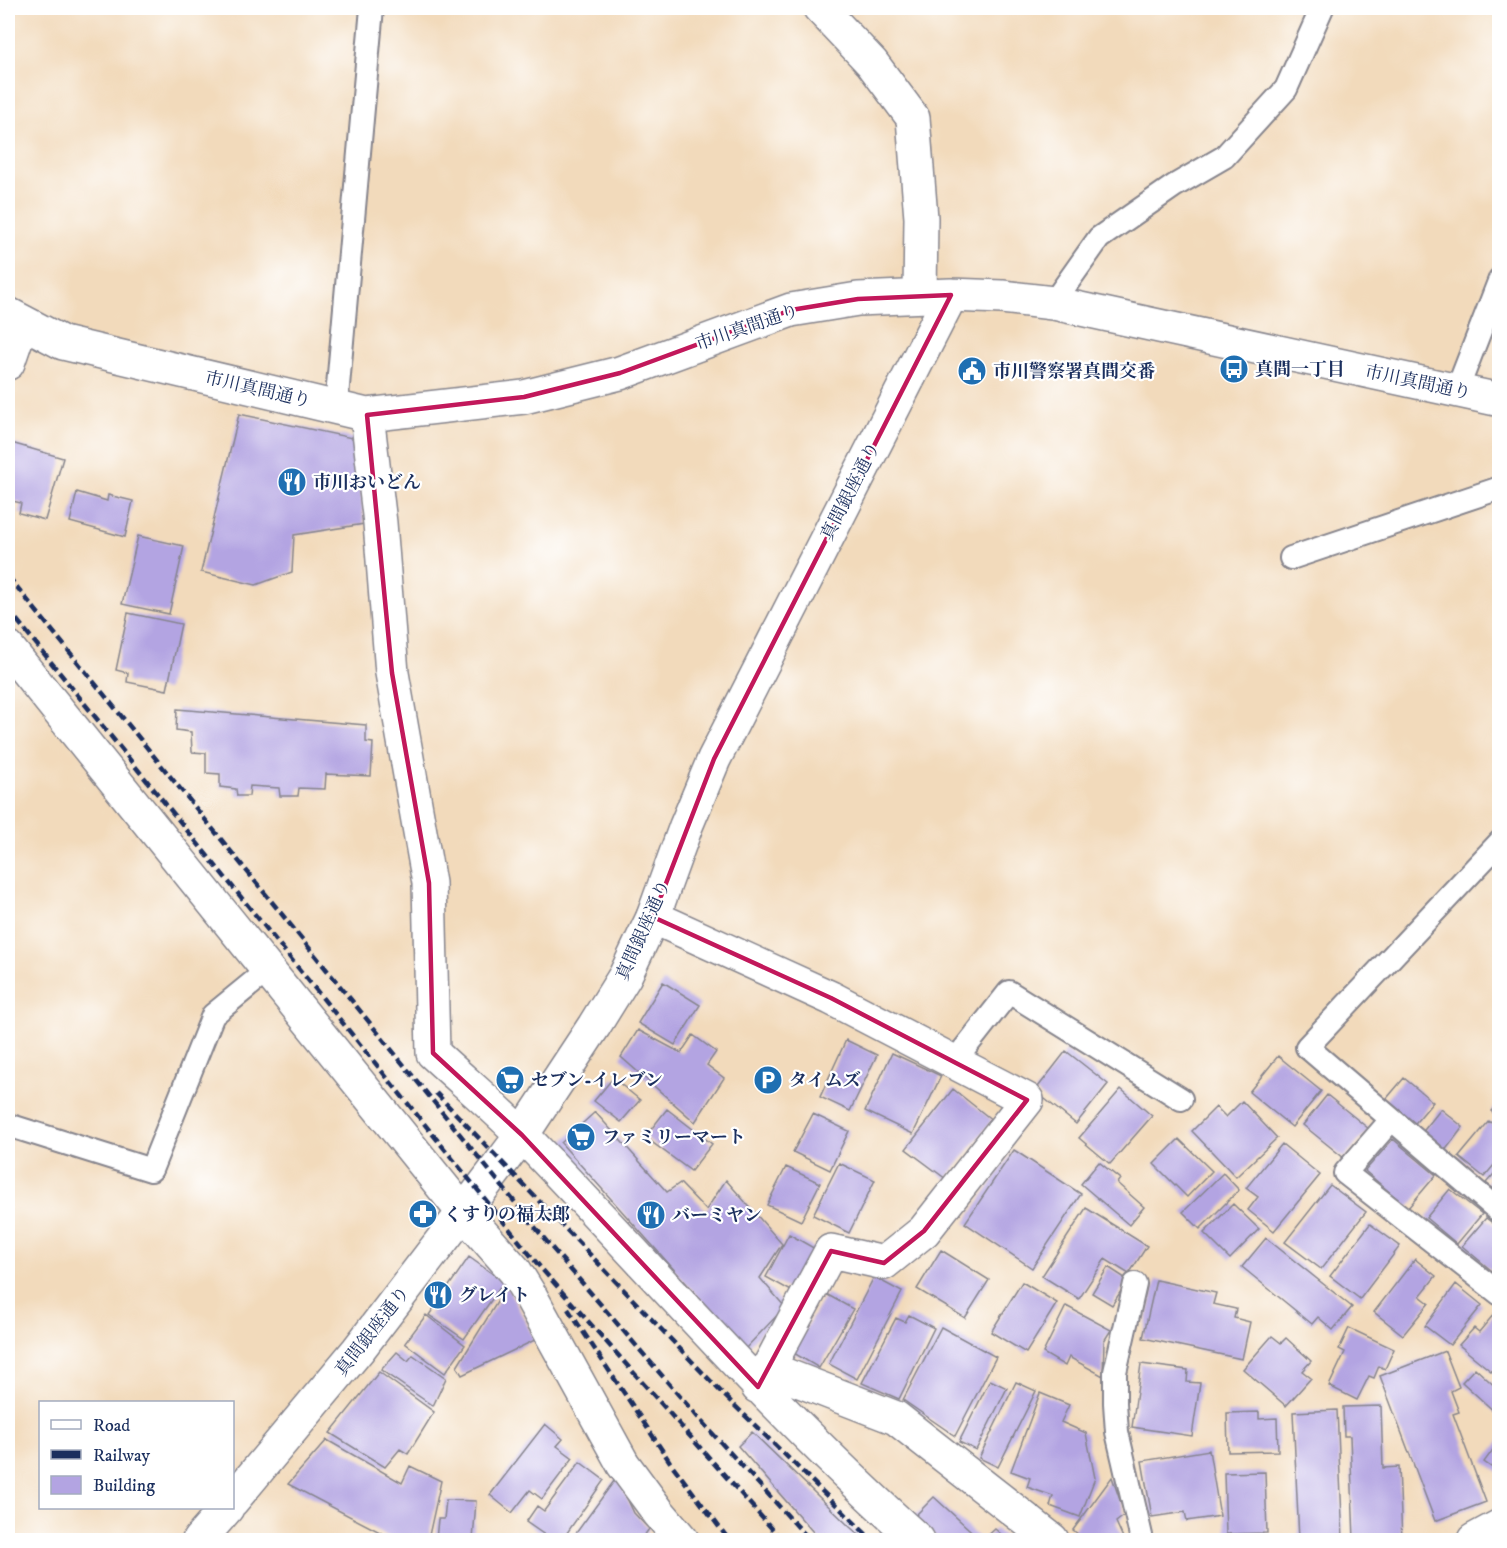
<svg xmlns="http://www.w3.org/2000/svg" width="1507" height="1548" viewBox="0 0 1507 1548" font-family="'IM FELL DW Pica','Noto Serif JP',serif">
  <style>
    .building { fill: #b3a4e2 }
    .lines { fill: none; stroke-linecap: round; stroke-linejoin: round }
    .service-casing { stroke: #86848c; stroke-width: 26 }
    .minor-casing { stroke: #86848c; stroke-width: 36 }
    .tertiary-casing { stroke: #86848c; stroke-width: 36 }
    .service { stroke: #fff; stroke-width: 22 }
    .minor { stroke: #fff; stroke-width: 33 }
    .tertiary { stroke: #fff; stroke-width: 33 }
    .rail { stroke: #1b2f5e; stroke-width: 4.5; stroke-dasharray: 9 4.5; stroke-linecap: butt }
    .marked { fill: none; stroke: #c2185b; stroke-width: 4.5; stroke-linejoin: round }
    .labels { text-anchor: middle; stroke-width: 4.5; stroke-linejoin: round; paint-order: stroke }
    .street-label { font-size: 18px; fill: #1b2f5e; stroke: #fff }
    .poi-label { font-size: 18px; font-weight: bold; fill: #1b2f5e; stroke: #fff; text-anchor: start }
  </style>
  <rect width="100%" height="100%" fill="#fff"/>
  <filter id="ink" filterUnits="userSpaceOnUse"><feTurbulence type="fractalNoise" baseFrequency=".0167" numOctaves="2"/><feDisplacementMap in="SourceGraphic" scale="12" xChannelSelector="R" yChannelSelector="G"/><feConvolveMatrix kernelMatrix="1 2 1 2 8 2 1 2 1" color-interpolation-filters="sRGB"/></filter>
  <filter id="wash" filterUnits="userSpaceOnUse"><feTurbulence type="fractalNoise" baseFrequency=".008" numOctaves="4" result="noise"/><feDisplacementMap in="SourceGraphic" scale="24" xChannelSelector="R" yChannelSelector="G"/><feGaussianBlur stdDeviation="1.35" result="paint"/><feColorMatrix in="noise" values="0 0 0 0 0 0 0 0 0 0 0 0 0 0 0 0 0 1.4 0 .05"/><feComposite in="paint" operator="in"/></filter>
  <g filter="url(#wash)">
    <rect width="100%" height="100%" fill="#f2dabb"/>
    <g id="blocks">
      <path class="building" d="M239,414L357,439L364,524L294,535L292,572L256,585L201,572Z
        M8,442L63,458L45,520L19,513L21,503L8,500Z
        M77,492L107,501L108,495L133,501L125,537L70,522Z
        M138,536L184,546L169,614L122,604Z
        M128,613L181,624L167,690L127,682L128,673L116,670Z
        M177,709L366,725V742L373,743L371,776L326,774L325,789L299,788L298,796H280L279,788L250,786L249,796H237L236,789L220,787V774L206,773V753L192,752L191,732L176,730Z
        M663,982L700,1005L675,1045L638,1023Z
        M638,1030L681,1053L693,1035L716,1052L707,1065L724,1078L695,1122L621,1057Z
        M846,1040L877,1055L850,1111L820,1097Z
        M1066,1051L1108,1084L1076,1124L1035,1091Z
        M892,1053L941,1076L913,1134L865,1111Z
        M1278,1056L1321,1091L1292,1127L1249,1092Z
        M613,1078L640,1100L621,1122L594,1101Z
        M1404,1078L1433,1102L1411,1128L1382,1104Z
        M953,1089L992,1120L946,1179L906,1149Z
        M1121,1089L1152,1116L1110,1164L1079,1138Z
        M1327,1095L1369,1129L1344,1158L1303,1125Z
        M1242,1101L1277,1138L1236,1177L1192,1131L1216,1107L1226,1117Z
        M1500,1103V1119L1491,1111Z
        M667,1109L712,1144L691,1171L645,1137Z
        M1441,1109L1463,1127L1444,1152L1421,1134Z
        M595,1112L667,1192L680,1183L706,1210L726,1180L782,1244L760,1278L785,1307L745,1349L561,1143Z
        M813,1114L849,1131L830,1170L793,1152Z
        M1489,1121L1500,1130V1158L1484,1177L1459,1157Z
        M1179,1139L1212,1171L1187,1197L1154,1164Z
        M1393,1139L1436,1175L1408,1208L1365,1171Z
        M1282,1144L1320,1175L1274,1231L1248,1210L1258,1197L1246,1188Z
        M1014,1150L1081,1194L1032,1268L965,1223Z
        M1099,1162L1120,1179L1117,1183L1144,1207L1129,1225L1081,1184Z
        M839,1163L875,1180L849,1233L813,1215Z
        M786,1167L820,1183L801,1221L767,1205Z
        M1500,1167V1193L1486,1183Z
        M1223,1173L1239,1190L1200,1229L1183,1212Z
        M1330,1185L1366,1212L1321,1269L1285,1242Z
        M1450,1189L1482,1214L1457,1244L1426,1218Z
        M1233,1204L1259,1229L1230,1259L1204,1233Z
        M1086,1208L1147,1246L1129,1274L1105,1259L1079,1299L1042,1276Z
        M1486,1218L1500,1229V1272L1497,1275L1462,1246Z
        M1370,1224L1400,1246L1360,1299L1330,1276Z
        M789,1234L817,1250L793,1292L766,1277Z
        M1266,1238L1352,1307L1333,1330L1318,1317L1312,1324L1242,1267Z
        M941,1250L989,1280L965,1318L917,1289Z
        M469,1257L504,1282L464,1339L429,1315Z
        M1415,1259L1436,1276L1420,1296L1429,1303L1403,1335L1374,1312Z
        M1108,1267L1128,1280L1112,1305L1092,1293Z
        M874,1277L902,1292L857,1379L829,1364Z
        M1156,1280L1216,1293L1213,1304L1236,1309L1234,1318L1250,1322L1242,1359L1143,1338Z
        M1022,1282L1057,1303L1026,1353L991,1332Z
        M1456,1284L1482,1305L1450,1345L1425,1326Z
        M507,1286L535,1340L462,1375L457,1367Z
        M826,1294L853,1309L819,1368L792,1352Z
        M1066,1306L1111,1330L1104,1341L1103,1376L1069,1357L1065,1366L1043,1353Z
        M1494,1314L1500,1319V1362L1492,1372L1459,1345L1474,1328L1479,1332Z
        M426,1315L465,1345L445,1373L405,1343Z
        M909,1315L934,1328L899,1399L862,1383L896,1318L905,1322Z
        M941,1327L996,1357L955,1436L903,1400Z
        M1349,1328L1394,1349L1385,1369L1379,1366L1374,1378L1369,1376L1357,1400L1329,1386L1345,1352L1339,1349Z
        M1272,1336L1281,1343L1286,1338L1311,1361L1302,1371L1311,1378L1286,1406L1243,1369Z
        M1445,1351L1459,1387L1451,1391L1459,1412L1453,1414L1486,1502L1435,1521L1380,1376Z
        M397,1352L408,1361L413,1355L446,1378L433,1406L381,1370Z
        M1141,1364L1188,1370L1187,1382L1200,1383L1192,1436L1132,1427Z
        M1475,1368L1500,1391V1412L1497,1414L1462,1382Z
        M379,1372L434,1412L408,1454L400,1449L385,1467L330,1433Z
        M990,1380L1007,1388L976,1450L959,1442Z
        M1016,1382L1036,1391L998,1467L979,1458Z
        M1040,1393L1069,1405L1061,1422L1086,1433L1095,1478L1080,1517L1050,1506L1053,1496L1027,1487L1030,1478L1011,1471Z
        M1381,1406L1383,1468L1399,1467L1402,1540H1354L1350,1436H1344L1343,1407Z
        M1337,1410L1343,1540H1299L1293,1412Z
        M1259,1412V1419L1277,1418L1278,1451L1228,1452L1227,1413Z
        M545,1424L563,1439L557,1446L573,1458L542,1499L530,1490L512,1513L490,1495Z
        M752,1432L850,1527L865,1540H820L738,1446Z
        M327,1440L402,1483L410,1466L441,1481L428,1540H395L288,1484Z
        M1500,1440V1473L1484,1462Z
        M1209,1450L1220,1516L1187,1521L1185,1512L1152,1517L1142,1461Z
        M580,1462L604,1480L562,1540H552L526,1522L537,1506L544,1511Z
        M1265,1472L1267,1533L1226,1534L1224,1473Z
        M617,1477L634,1513L649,1529L641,1540H571Z
        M1112,1477L1125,1515L1116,1522L1124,1540H1085L1073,1530Z
        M934,1497L981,1540H939L914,1517Z
        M446,1500L476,1501L473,1540H436L438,1519H444Z
        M995,1529L1008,1540H983Z"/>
    </g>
  </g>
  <g filter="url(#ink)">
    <use href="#blocks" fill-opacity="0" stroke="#86848c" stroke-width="1.5"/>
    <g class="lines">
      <g class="service-casing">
        <path id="service" d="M1053,303L1099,238L1174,186L1224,157L1286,89L1322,8
          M1457,390L1500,279
          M336,408L372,8
          M1291,558L1500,488
          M1500,842L1307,1047L1500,1212
          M954,1062L1009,992L1181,1099
          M1391,1120L1345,1173L1500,1294
          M8,1125L151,1170L213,1015L268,970
          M1135,1284L1115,1372V1403L1117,1432L1142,1540"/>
      </g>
      <g class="minor-casing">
        <path id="minor" d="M820,8L872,63L913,118L921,218L920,295
          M8,363L22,322
          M367,415L380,523L392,673L429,883L433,1053C463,1081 495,1107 524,1137C655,1272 777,1415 918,1540
          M8,648L463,1212L515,1271L531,1297L623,1464L659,1513L682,1540
          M653,917L831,998L1027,1100L924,1231L884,1263L831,1251L758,1387
          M767,1368L896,1418L1052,1540
          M1474,1540L1500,1526"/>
      </g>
      <g class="tertiary-casing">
        <path id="tertiary" d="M8,314L63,343L367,415L524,397L620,373L791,310L858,299L951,295L1002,297L1053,303L1500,400
          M232,1501L358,1350L492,1175L522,1135L594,1026L625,976L653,917L686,826L714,759L951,295
          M199,1540L227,1508"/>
      </g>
      <use href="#service" class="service"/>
      <use href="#minor" class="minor"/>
      <use href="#tertiary" class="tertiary"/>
      <path class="rail" d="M8,576L552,1248L702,1422L810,1540
        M8,609L540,1267L782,1540
        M436,1093L723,1394L872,1540
        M568,1309L670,1462L729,1540"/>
    </g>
  </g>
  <path class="marked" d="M951,295L714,759L653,917L831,998L1027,1100L924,1231L884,1263L831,1251L758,1387L522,1135L433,1053L429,883L392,673L367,415L524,397L620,373L791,310L858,299Z"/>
  <defs>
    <g id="bus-disc" transform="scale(1.5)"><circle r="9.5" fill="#1f6fb2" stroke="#fff"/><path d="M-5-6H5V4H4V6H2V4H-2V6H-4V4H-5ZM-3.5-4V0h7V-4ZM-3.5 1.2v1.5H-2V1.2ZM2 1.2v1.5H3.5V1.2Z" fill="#fff"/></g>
    <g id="civic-disc" transform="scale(1.5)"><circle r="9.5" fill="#1f6fb2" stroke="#fff"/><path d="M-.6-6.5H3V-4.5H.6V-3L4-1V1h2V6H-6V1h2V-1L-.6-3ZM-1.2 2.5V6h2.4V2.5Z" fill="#fff"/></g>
    <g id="restaurant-disc" transform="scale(1.5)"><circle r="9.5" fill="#1f6fb2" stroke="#fff"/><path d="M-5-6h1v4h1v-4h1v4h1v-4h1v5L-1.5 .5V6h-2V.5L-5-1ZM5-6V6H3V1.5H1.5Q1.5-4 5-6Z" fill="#fff"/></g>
    <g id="supermarket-disc" transform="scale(1.5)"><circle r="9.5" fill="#1f6fb2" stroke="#fff"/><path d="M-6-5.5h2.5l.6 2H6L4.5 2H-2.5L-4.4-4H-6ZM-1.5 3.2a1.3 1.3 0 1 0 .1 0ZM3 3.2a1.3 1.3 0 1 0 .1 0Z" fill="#fff"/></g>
    <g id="parking-disc" transform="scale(1.5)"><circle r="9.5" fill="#1f6fb2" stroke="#fff"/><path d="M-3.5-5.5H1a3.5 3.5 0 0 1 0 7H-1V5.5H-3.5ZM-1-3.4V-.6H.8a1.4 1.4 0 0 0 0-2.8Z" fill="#fff"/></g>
    <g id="pharmacy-disc" transform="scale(1.5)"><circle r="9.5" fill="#1f6fb2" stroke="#fff"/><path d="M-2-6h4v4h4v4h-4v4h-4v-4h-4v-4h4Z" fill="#fff"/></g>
  </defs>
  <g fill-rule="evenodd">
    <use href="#bus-disc" x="1234" y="369"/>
    <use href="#civic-disc" x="972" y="371"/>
    <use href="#restaurant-disc" x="292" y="482"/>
    <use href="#supermarket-disc" x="510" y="1080"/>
    <use href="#parking-disc" x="768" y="1080"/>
    <use href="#supermarket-disc" x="581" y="1137"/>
    <use href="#pharmacy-disc" x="423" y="1214"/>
    <use href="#restaurant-disc" x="651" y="1215"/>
    <use href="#restaurant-disc" x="438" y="1295"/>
  </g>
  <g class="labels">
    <g class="street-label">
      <text transform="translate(747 327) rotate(-19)" y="6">市川真間通り</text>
      <text transform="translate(1418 382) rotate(12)" y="6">市川真間通り</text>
      <text transform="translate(258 389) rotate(13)" y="6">市川真間通り</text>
      <text transform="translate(850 491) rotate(-63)" y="6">真間銀座通り</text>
      <text transform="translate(643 930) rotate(-66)" y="6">真間銀座通り</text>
      <text transform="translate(372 1331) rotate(-52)" y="6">真間銀座通り</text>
    </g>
    <g class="poi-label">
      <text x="1255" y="375">真間一丁目</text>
      <text x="993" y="377">市川警察署真間交番</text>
      <text x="313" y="488">市川おいどん</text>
      <text x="531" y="1086">セブン-イレブン</text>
      <text x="789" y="1086">タイムズ</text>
      <text x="602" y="1143">ファミリーマート</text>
      <text x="444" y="1220">くすりの福太郎</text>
      <text x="672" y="1221">バーミヤン</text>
      <text x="459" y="1301">グレイト</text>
    </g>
  </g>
  <rect width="1507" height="1548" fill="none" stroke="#fff" stroke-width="30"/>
  <rect x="39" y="1401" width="195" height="108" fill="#ffffff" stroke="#a4acbf" stroke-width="1.5"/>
  <rect x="51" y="1420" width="30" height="9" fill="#ffffff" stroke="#a4acbf" stroke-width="1.5"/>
  <text x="93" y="1431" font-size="18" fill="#1b2f5e">Road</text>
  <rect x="51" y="1450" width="30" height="9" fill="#1b2f5e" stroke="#a4acbf" stroke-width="1.5"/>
  <text x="93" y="1461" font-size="18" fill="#1b2f5e">Railway</text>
  <rect x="51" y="1476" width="30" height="18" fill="#b3a4e2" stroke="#a4acbf" stroke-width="1.5"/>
  <text x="93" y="1491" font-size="18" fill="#1b2f5e">Building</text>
</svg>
